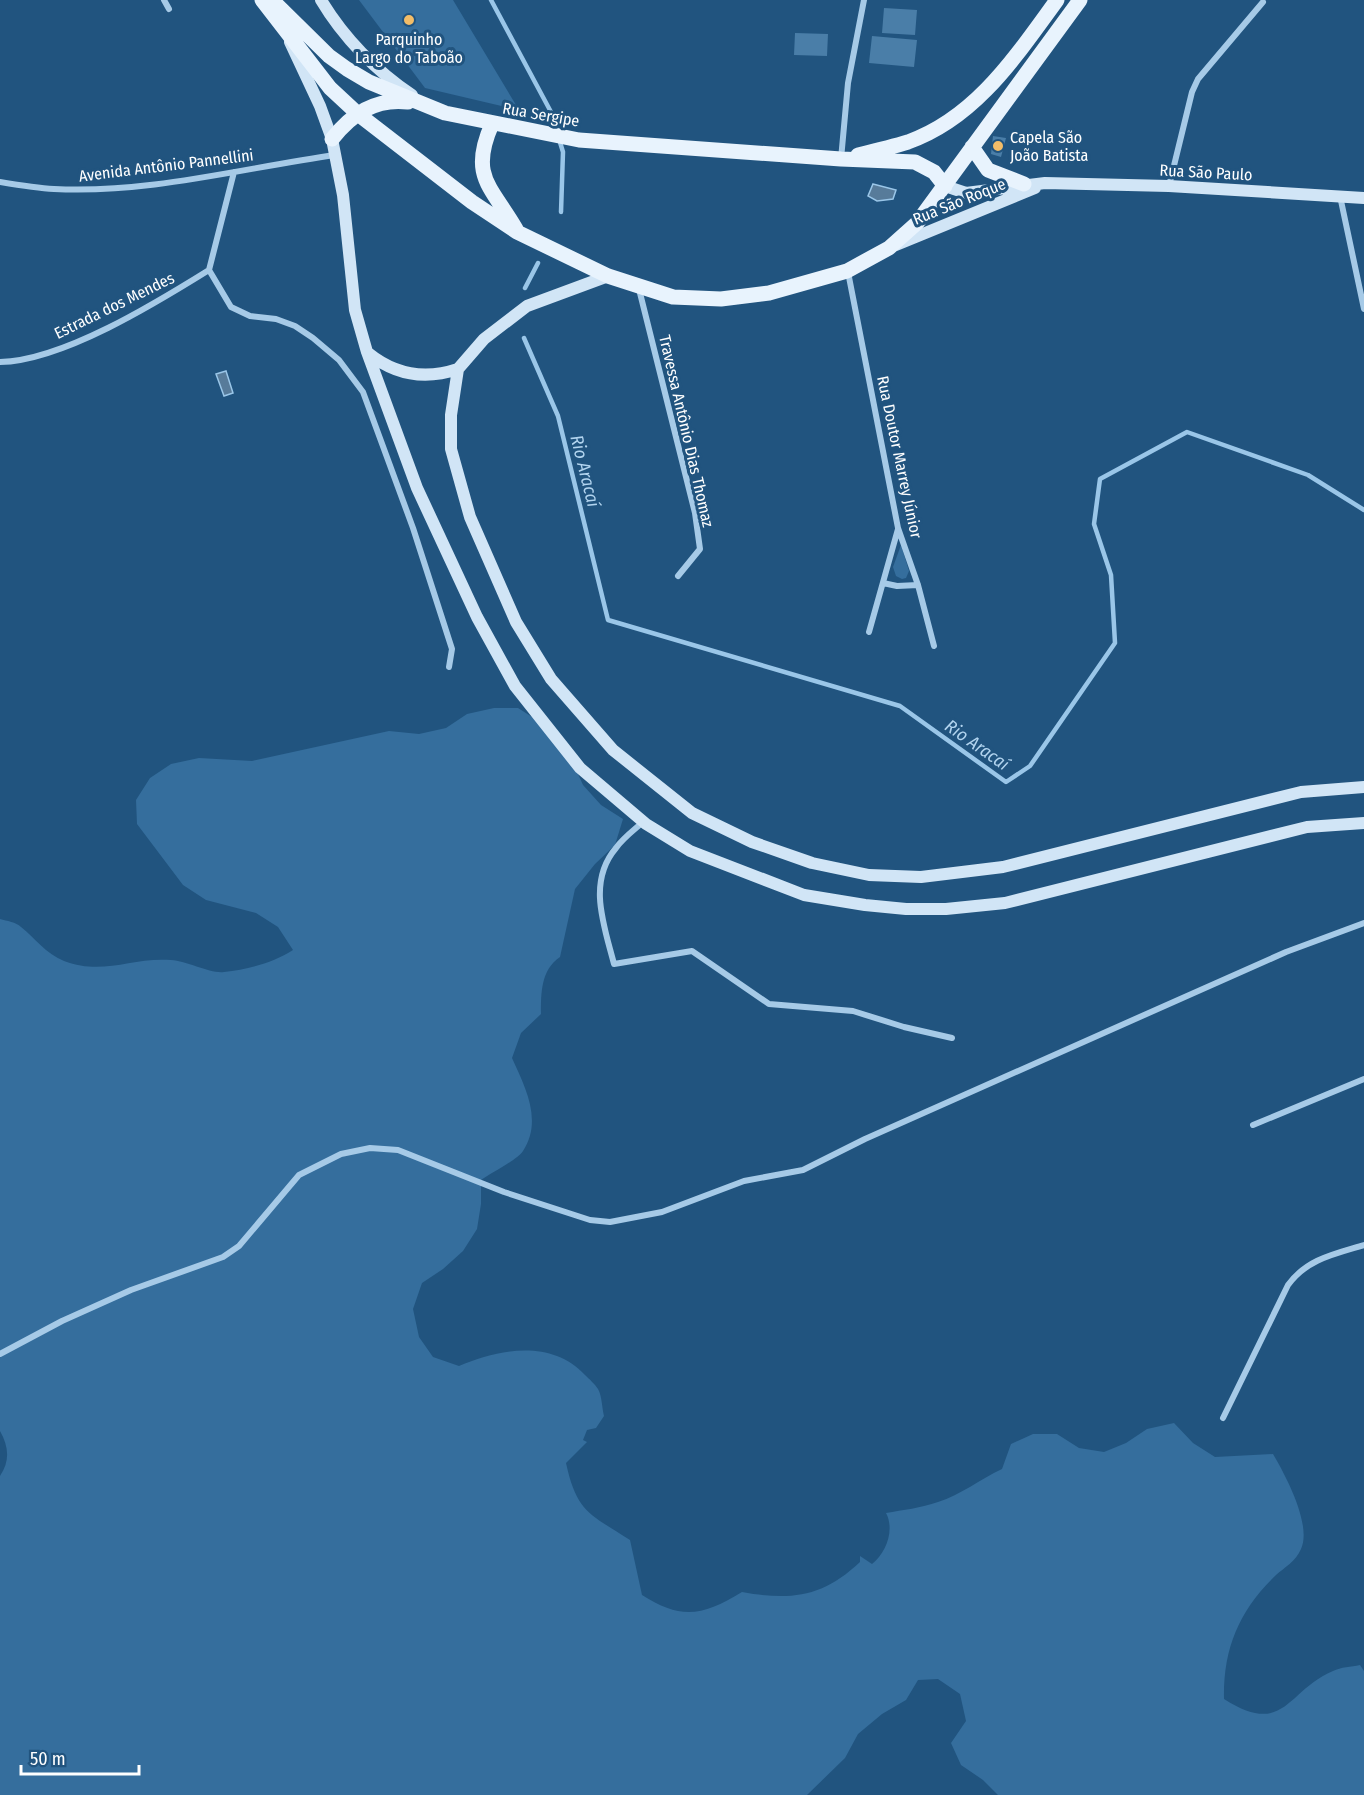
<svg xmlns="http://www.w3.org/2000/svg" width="1364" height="1795" viewBox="0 0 1364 1795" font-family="'Fira Sans Condensed',sans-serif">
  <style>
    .green { fill: #356e9d }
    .water { fill: #577b9a; stroke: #9ac6e8; stroke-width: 1.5 }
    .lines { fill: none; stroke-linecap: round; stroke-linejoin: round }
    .stream { stroke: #9ac6e8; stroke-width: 4.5 }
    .building { fill: #4a7ea8 }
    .street { stroke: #a6cae7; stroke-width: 6 }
    .secondary { stroke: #d1e5f6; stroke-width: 12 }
    .primary { stroke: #e8f3fd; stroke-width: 15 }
    .poi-dot { fill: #f3bd68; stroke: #21547f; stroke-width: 2 }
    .labels { text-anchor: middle; stroke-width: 6; stroke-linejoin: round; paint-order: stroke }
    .poi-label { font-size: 16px; fill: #fff; stroke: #21547f }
    .street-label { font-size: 16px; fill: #fff; stroke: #21547f }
    .water-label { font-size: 18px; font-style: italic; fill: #b2d4ef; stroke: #21547f }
  </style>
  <rect width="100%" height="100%" fill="#21547f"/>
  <path class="green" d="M359,0H453L519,110L425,88Z
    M901,545L909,571L906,578L902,579L896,576L893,567Z
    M494,708H518L540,722L573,763L583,785L601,805L623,819L615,845L595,864L575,889L560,957C541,970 541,992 541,1014L521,1033L512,1058C525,1087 543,1120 523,1151C517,1160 491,1173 481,1180V1204L477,1229L463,1251L443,1269L422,1283L413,1309L419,1337L433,1357L459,1366C500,1349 551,1339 585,1375C589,1379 595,1384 598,1389C602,1396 602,1408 604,1416L596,1428L587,1430L583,1440L587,1442L566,1463C577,1513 590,1514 630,1540L642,1595C681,1620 703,1616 742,1592C791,1601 823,1597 860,1562V1556L872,1564C886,1553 895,1530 886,1513C903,1510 921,1508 938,1502C961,1495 980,1479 1002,1469L1011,1444L1033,1434H1057L1079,1448L1104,1452L1126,1443L1147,1429L1174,1423L1193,1443L1215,1457L1273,1454C1286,1476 1312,1525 1301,1549C1296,1561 1284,1568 1276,1575C1239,1610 1223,1649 1224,1699C1285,1738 1287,1690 1333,1671C1341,1667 1351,1667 1360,1665L1364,1671V1795H998L983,1780L961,1765L951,1743L966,1721L960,1694L938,1679L918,1680L906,1700L882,1714L858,1734L845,1758L807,1795H0V1476C10,1461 9,1447 0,1431V919C7,921 16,922 21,927C36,939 45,953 64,961C104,976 131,957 171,960C187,961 211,974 224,972C248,969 273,963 293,950L278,927L256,913L206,900L183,885L137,824L136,800L150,778L171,764L199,758L252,761L389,731L419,734L446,728L467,714Z"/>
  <path class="water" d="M873,184L896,190L893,199L877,201L868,196Z
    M226,371L233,393L224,396L216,374Z"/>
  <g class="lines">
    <path class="stream" d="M491,0L551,112L557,131
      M559,139L563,152L561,212
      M525,288L538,263
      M524,338L558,416L608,620L900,706L1006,782L1030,766L1115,643L1111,575L1094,524L1100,479L1187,432L1308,475L1364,510"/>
  </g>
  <path class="building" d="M884,8L917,10L915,35L882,33Z
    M795,33L828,34L827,56L794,55Z
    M872,36L917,40L914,67L869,63Z
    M993,136L1006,138L1001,157L991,154Z"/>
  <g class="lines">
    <path class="street" d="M164,0L169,9
      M841,159L848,83L864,0
      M0,182C18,185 36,188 54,189C148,194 243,168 335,155
      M1169,186L1192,92L1198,79L1263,2
      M1340,196L1364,309
      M209,270L231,307L250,316L276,319L295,326L313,338L339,360L363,392L413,528L452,649L449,667
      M848,272L898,528L918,585L934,646
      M639,289L695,513L700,549L678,576
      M0,362C62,361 156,303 209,270L234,172
      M883,583L897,586L918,585
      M869,632L898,529
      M643,822C634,830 623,838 616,848C587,882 604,925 614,964L692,951L769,1004L853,1011L904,1027L952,1038
      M1253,1125L1364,1079
      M0,1354L62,1321L131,1290L223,1257L239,1246L299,1175L341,1154L370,1148L398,1150L504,1192L590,1220L610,1222L662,1212L744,1181L803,1170L865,1139L1286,952L1364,923
      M1223,1418L1288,1285C1307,1259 1334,1254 1364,1245"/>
    <path class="secondary" d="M321,0C343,37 376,71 412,95
      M290,42L320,106L332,139L343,195L355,310L367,352L417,488L477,617L515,686L580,768L646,824L690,851L804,895L865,905L906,909H946L1005,903L1307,827L1364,823
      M945,186L966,193L1045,183L1169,186L1364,198
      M896,245L1035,188
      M608,276L527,306L484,339L458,369L451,415V449L470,517L516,622L551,679L613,750L692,813L752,842L812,863L869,875L921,877L1003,867L1301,792L1364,787
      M368,353C395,375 425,380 458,369"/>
    <path class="primary" d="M262,0L330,88L358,114L472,202L517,232L608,276L673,297L721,299L769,293L847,271L889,248L917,223L1080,0
      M272,0L329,56L347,69L369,82L445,113L579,140L841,159L915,162L934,172L945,186
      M492,124C469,176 491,186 516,229
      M332,139C352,114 375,98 408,102
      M972,147L988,170L1024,184
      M858,155C875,151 892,147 908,142C976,118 1016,56 1057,0"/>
  </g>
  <g class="poi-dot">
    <circle cx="409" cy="20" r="6"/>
    <circle cx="998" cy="146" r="6"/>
  </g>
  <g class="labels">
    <g class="poi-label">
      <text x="409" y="45">Parquinho<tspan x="409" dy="18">Largo do Taboão</tspan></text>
      <text x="1010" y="143" text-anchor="start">Capela São<tspan x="1010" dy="18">João Batista</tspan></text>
    </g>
    <g class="street-label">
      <text transform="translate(541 114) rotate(10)" y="6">Rua Sergipe</text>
      <text transform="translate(166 165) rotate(-7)" y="6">Avenida Antônio Pannellini</text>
      <text transform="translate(1206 172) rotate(3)" y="6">Rua São Paulo</text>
      <text transform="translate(959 201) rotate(-22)" y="6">Rua São Roque</text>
      <text transform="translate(114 305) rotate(-26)" y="6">Estrada dos Mendes</text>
      <text transform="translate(687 431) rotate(77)" y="6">Travessa Antônio Dias Thomaz</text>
      <text transform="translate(900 457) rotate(78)" y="6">Rua Doutor Marrey Júnior</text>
    </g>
    <g class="water-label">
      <text transform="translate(585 471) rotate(76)" y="6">Rio Aracaí</text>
      <text transform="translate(977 745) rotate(35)" y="6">Rio Aracaí</text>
    </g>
  </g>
  <path d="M21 1765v9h118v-9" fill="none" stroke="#ffffff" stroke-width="3"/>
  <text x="30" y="1765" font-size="18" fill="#ffffff" stroke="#21547f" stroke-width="4.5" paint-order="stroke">50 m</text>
</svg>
